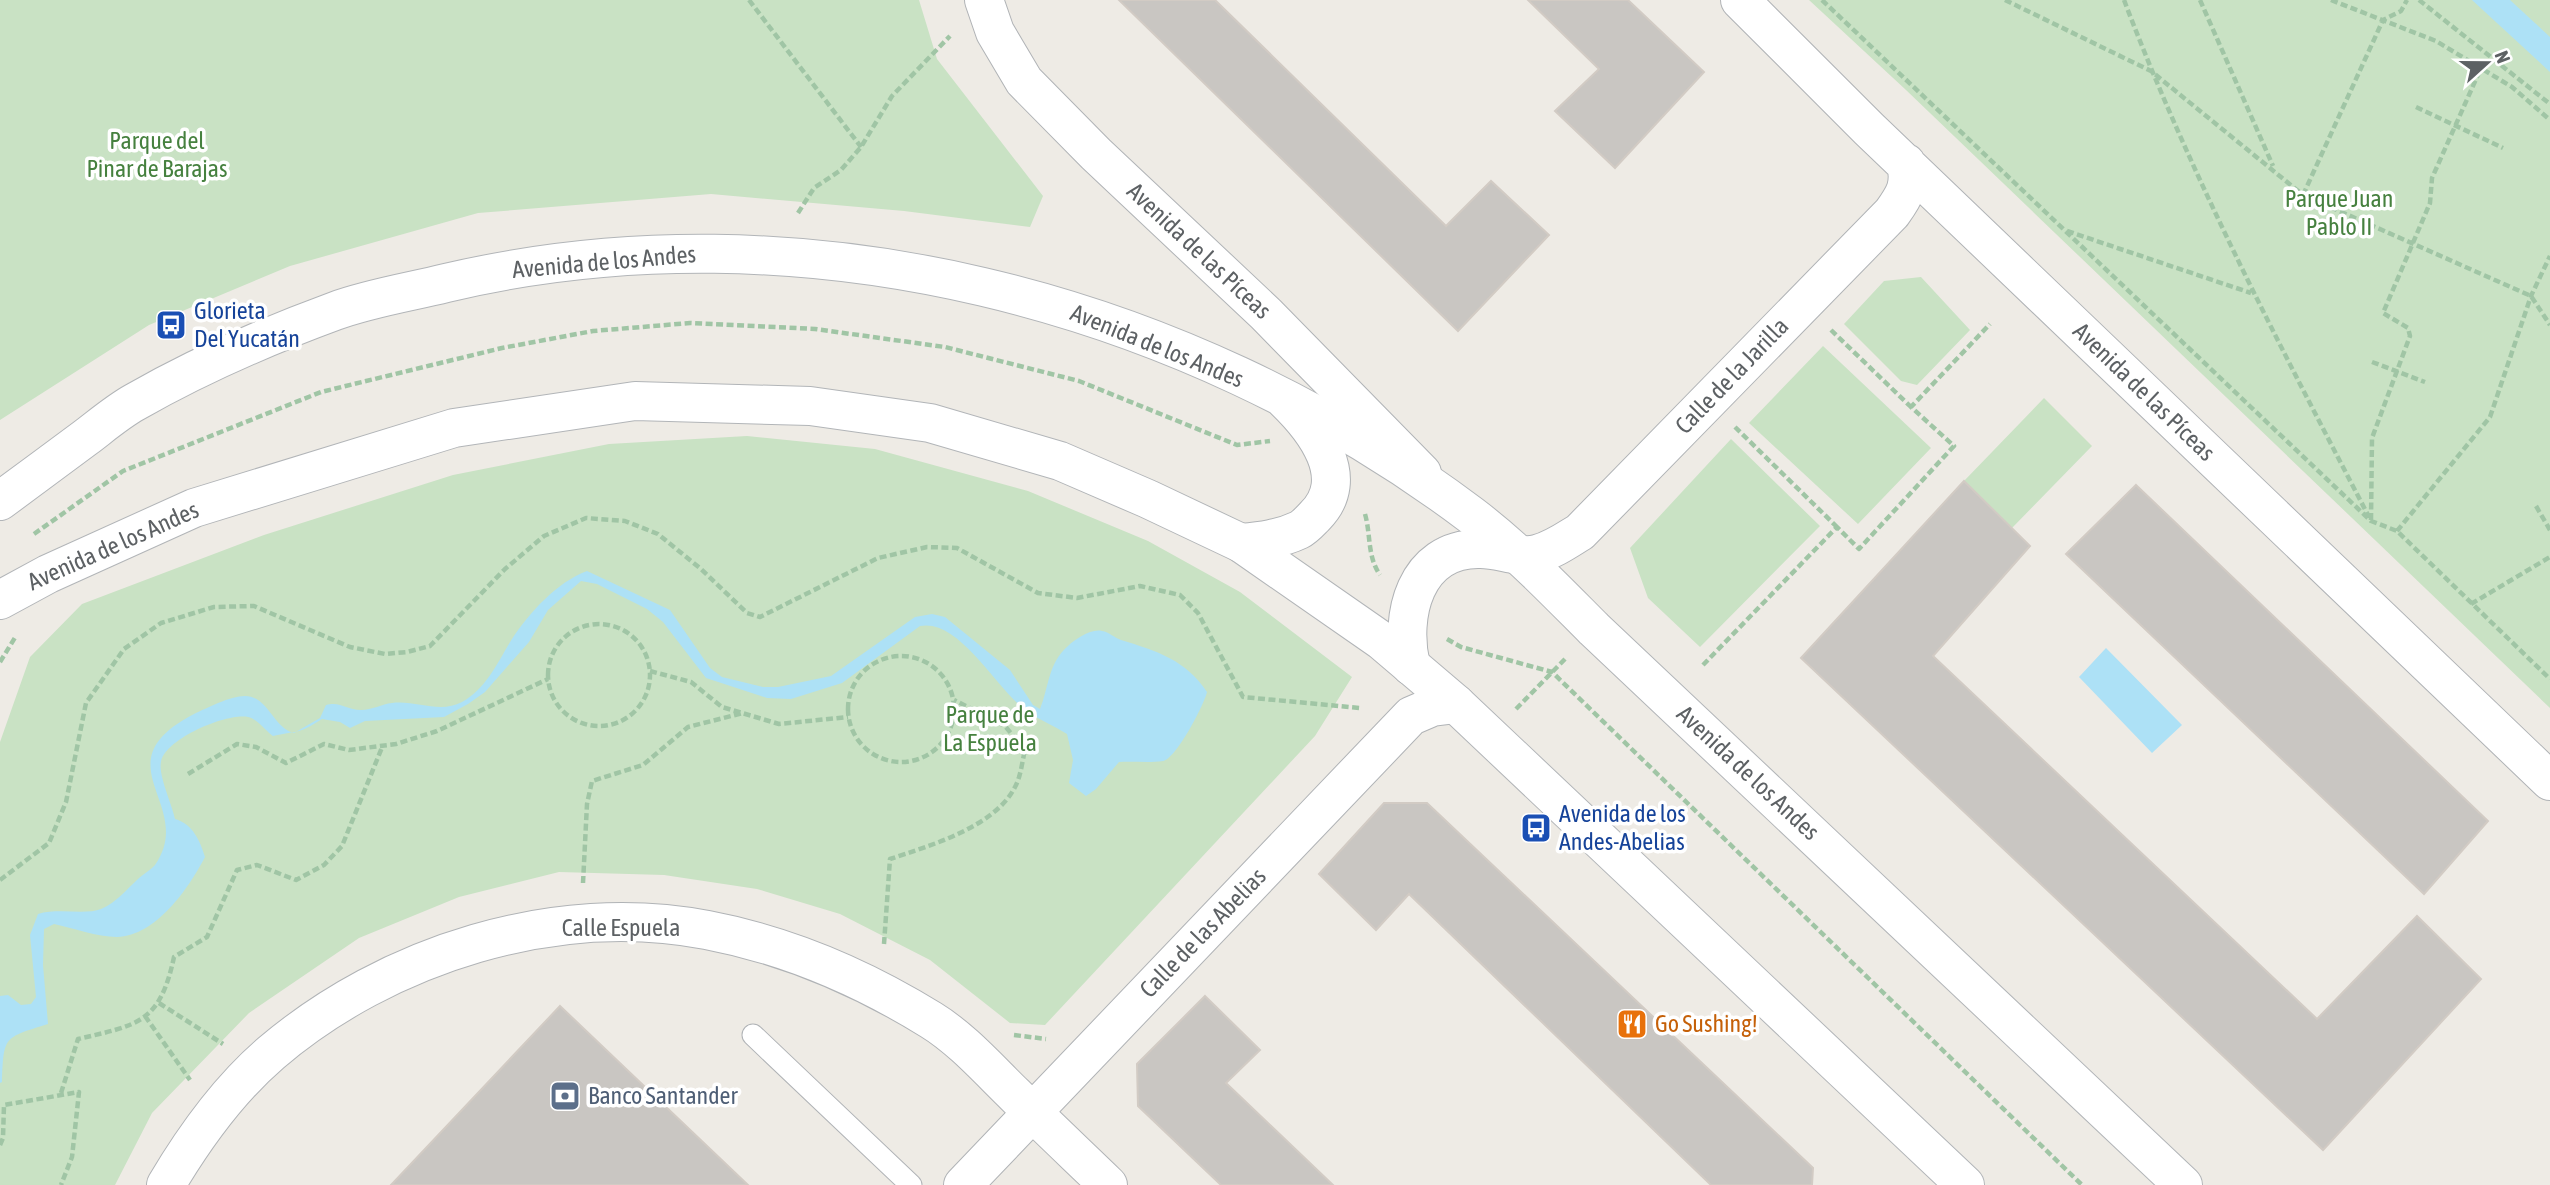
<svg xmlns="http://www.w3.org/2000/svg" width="2550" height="1185" viewBox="0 0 2550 1185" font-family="'Asap Condensed',sans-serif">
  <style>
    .green { fill: #c9e2c4 }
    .water { fill: #ade1f6 }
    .building { fill: #c9c6c2; stroke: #d2cbc4; stroke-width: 2 }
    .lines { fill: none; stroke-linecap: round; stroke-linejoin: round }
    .service-casing { stroke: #b0b3b6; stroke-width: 23 }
    .minor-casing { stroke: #b0b3b6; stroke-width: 40 }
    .secondary-casing { stroke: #b2b5b8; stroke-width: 40 }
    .path { stroke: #a0c5a5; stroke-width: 4.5; stroke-dasharray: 7 3.5; stroke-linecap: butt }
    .service { stroke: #fff; stroke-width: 21 }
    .minor { stroke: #fff; stroke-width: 38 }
    .secondary { stroke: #fff; stroke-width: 38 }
    .labels { text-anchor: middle; stroke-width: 7; stroke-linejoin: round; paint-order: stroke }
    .park-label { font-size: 24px; fill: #46813f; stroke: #fff }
    .street-label { font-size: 24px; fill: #5d6164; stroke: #fff }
    .transit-label { font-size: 24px; fill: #164399; stroke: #fff; text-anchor: start }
    .food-label { font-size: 24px; fill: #c56008; stroke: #fff; text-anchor: start }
    .service-label { font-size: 24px; fill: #4e5e75; stroke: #fff; text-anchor: start }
  </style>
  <rect width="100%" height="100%" fill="#eeebe5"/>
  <path class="green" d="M0,0H919L937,59L1043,196L1030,227L904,211L711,194L478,213L290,266L149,325L0,420Z
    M1809,0H2550V708L1906,90Z
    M1921,277L1970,330L1917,385L1901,381L1844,324L1884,281Z
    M1823,346L1931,448L1858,524L1749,423Z
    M2044,398L2092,446L2012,528L1964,481Z
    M747,436L875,449L1028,491L1148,541L1240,592L1352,677L1315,736L1045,1025L1010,1023L930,960L840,914L757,889L664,875L559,872L459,897L359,938L249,1013L152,1113L115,1185H0V742L30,657L82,604L264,535L453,475L609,444Z
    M1731,439L1820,526L1700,647L1648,598L1630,548Z"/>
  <path class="water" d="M2472,0H2510L2550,37V72Z
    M587,571L670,610L710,668L722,677L763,687H778L831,676L915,617L932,614L945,617L1010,670L1033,705L1040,709C1049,687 1048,663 1068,646C1075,639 1092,628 1102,631C1109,632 1115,638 1121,640C1157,651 1186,660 1207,692C1204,705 1176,759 1163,761C1149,763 1133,761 1119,762L1096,789L1086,796L1069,783L1073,760L1067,734C1054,726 1040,720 1028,712C998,692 960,618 920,626L842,683L791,699L767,698L706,678L663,622L647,609L597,584L581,581L548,610L529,642L485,692L468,704L444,717L365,721L350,728L340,722L322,719C297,735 300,730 273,736C266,731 256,718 248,717C226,713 165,739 161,762C158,775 172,804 175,819C193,824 200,841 205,857C189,888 156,936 117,937C97,937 73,928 54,924L44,929L43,965L48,1024C3,1038 4,1036 2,1082L0,1083V996L8,995L21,1005L31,1004L36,997L30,935L38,914C57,908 87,915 101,909C117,902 126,890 138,879C143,874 151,870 155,865C197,804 98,764 194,714C207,708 230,696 245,696C268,696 273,728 294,733L320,718L326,705C341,701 346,710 361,710C372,710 382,704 392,703C416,700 440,714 462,702C487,688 497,663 512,639C529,613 557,582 587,571Z
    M2106,648L2182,725L2152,753L2079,677Z"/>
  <path class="building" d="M1119,0H1215L1446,226L1491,181L1549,235L1458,331Z
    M1528,0H1628L1704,72L1615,168L1555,111L1599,69Z
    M1964,481L2030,546L1933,656L2317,1019L2417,916L2481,979L2323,1150L1801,658Z
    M2136,485L2488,821L2424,894L2066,554Z
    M1384,803H1427L1813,1168L1812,1185H1711L1409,894L1376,930L1319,874Z
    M1205,996L1260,1050L1226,1083L1333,1185H1221L1138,1106L1137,1064Z
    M560,1006L748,1185H391Z"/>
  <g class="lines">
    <g class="service-casing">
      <path id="service" d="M753,1035L911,1185"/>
    </g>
    <g class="minor-casing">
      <path id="minor" d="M984,0L995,32L1024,81L1096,154L1266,314L1422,473
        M1740,0L1869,129L2550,781
        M1241,543C1261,541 1280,539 1299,530C1305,527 1310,521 1315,516C1353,478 1315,429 1285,400
        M1411,666C1399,616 1415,549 1478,549C1499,548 1517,559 1537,554C1553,550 1567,540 1580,532L1892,213C1905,195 1911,185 1906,163
        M166,1185C195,1136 228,1090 271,1053C387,954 556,901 707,930C786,945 863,978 931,1020C962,1039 989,1070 1015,1095C1046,1126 1077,1155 1108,1185
        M963,1185L1411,716L1432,707L1456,704"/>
    </g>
    <g class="secondary-casing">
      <path id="secondary" d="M0,501C28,480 57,459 85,438C101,426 117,412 135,402C198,366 267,336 335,311C370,298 410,292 446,283C798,200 1184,299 1471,515C1516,549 1554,589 1594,629L2183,1185
        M0,600L48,574L194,508L454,428L635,401L810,406L930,423L1060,461L1148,499L1241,543L1382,641L1456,704L1965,1185"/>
    </g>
    <path class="path" d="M749,0L861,147
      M1822,0L2371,521L2397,531L2550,679
      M2005,0L2151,71L2303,195L2531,296L2550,325
      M2124,0C2192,179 2281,348 2369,517
      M2200,0L2273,166
      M2331,0L2436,41L2512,87L2550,120
      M2419,0L2550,104
      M2416,107L2503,148
      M2303,195L2383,20L2401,11L2407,0
      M798,213L814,188L841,170L861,147L892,96L950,36
      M2067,231L2251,293
      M1831,330L1911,407
      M2372,362L2425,382
      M1735,427L1837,527
      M2536,506L2550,530
      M1365,514C1371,535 1367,556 1380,575
      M2371,520L2372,438L2410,336L2408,328L2383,313L2430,203L2432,178L2481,68
      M2397,531L2490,417L2531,296L2550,256
      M34,534L123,471L321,392L502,348L593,331L690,323L815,329L945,347L1079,381L1237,445L1270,441
      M2471,604L2550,557
      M548 675a51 51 0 1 1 102 0a51 51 0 1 1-102 0Z
      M1447,639L1461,647L1552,672L2082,1185
      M848 709a53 53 0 1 1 106 0a53 53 0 1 1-106 0Z
      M0,662L16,636
      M1703,665L1837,527L1859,549L1954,446L1911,407L1990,324
      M650,671L691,682L722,707L779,724L848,717
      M1516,709L1566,658
      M188,774L237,744L256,747L286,763L324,744L349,750L396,744L437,731L548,679
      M0,880L49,843L66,802L86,703L124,649L161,623L214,607L254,606L350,647L385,654L407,652L430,646L505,569L544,536L586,518L625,521L658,534L701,569L747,613L760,617L878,558L927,547L957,548L1038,593L1077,598L1140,586L1180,595L1198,613L1243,697L1360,708
      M583,883L587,804L592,781L643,765L688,727L743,713
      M884,944L890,859C929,846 995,827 1015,787C1021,776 1022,762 1025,750L1005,726L954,700
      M159,1003L223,1044
      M145,1016L190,1080
      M1014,1035L1046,1039
      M61,1093L78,1039C138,1025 160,1023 174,957L207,937L237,870L257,865L296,880L324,865L342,846L383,745
      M0,1145L3,1138L4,1105L79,1092L72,1157L61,1185"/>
    <use href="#service" class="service"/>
    <use href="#minor" class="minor"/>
    <use href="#secondary" class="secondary"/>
  </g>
  <defs>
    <g id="bus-square" transform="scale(1.575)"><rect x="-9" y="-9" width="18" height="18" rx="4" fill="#1a4fb4" stroke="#fff"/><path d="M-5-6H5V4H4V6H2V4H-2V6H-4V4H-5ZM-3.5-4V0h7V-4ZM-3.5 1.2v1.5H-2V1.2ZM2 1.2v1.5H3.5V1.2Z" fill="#fff"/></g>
    <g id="restaurant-square" transform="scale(1.575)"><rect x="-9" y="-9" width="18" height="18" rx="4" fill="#e8710a" stroke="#fff"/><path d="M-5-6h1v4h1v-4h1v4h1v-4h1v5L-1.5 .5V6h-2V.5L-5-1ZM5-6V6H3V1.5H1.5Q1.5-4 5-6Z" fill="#fff"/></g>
    <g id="bank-square" transform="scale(1.575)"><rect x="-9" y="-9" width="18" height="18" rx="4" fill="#5c6f8a" stroke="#fff"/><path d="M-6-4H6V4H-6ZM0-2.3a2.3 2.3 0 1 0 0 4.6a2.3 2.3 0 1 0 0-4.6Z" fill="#fff"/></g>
  </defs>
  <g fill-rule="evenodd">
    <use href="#bus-square" x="171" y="325"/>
    <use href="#bus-square" x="1536" y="828"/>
    <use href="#restaurant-square" x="1632" y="1024"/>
    <use href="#bank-square" x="565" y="1096"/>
  </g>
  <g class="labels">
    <g class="park-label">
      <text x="157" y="149">Parque del<tspan x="157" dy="28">Pinar de Barajas</tspan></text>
      <text x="2339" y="207">Parque Juan<tspan x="2339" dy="28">Pablo II</tspan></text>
      <text x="990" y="723">Parque de<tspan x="990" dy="28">La Espuela</tspan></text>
    </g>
    <g class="street-label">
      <text transform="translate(1199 251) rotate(43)" y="8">Avenida de las Píceas</text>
      <text transform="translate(604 262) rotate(-5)" y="8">Avenida de los Andes</text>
      <text transform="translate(1157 346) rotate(22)" y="8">Avenida de los Andes</text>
      <text transform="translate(1732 376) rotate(-46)" y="8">Calle de la Jarilla</text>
      <text transform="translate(2144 392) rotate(44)" y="8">Avenida de las Píceas</text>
      <text transform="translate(113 546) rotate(-24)" y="8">Avenida de los Andes</text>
      <text transform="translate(1748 773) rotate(43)" y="8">Avenida de los Andes</text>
      <text x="621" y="936">Calle Espuela</text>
      <text transform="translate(1203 933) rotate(-46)" y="8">Calle de las Abelias</text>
    </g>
    <g class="transit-label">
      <text x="194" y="319">Glorieta<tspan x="194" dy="28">Del Yucatán</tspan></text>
      <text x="1559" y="822">Avenida de los<tspan x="1559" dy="28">Andes-Abelias</tspan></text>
    </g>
    <g class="food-label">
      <text x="1655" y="1032">Go Sushing!</text>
    </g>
    <g class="service-label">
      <text x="588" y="1104">Banco Santander</text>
    </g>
  </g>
  <g transform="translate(2487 63) rotate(69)" stroke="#ffffff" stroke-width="5" paint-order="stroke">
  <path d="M0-5L12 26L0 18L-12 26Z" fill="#5d6164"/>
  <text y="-10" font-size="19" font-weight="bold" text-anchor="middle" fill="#5d6164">N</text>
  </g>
</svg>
